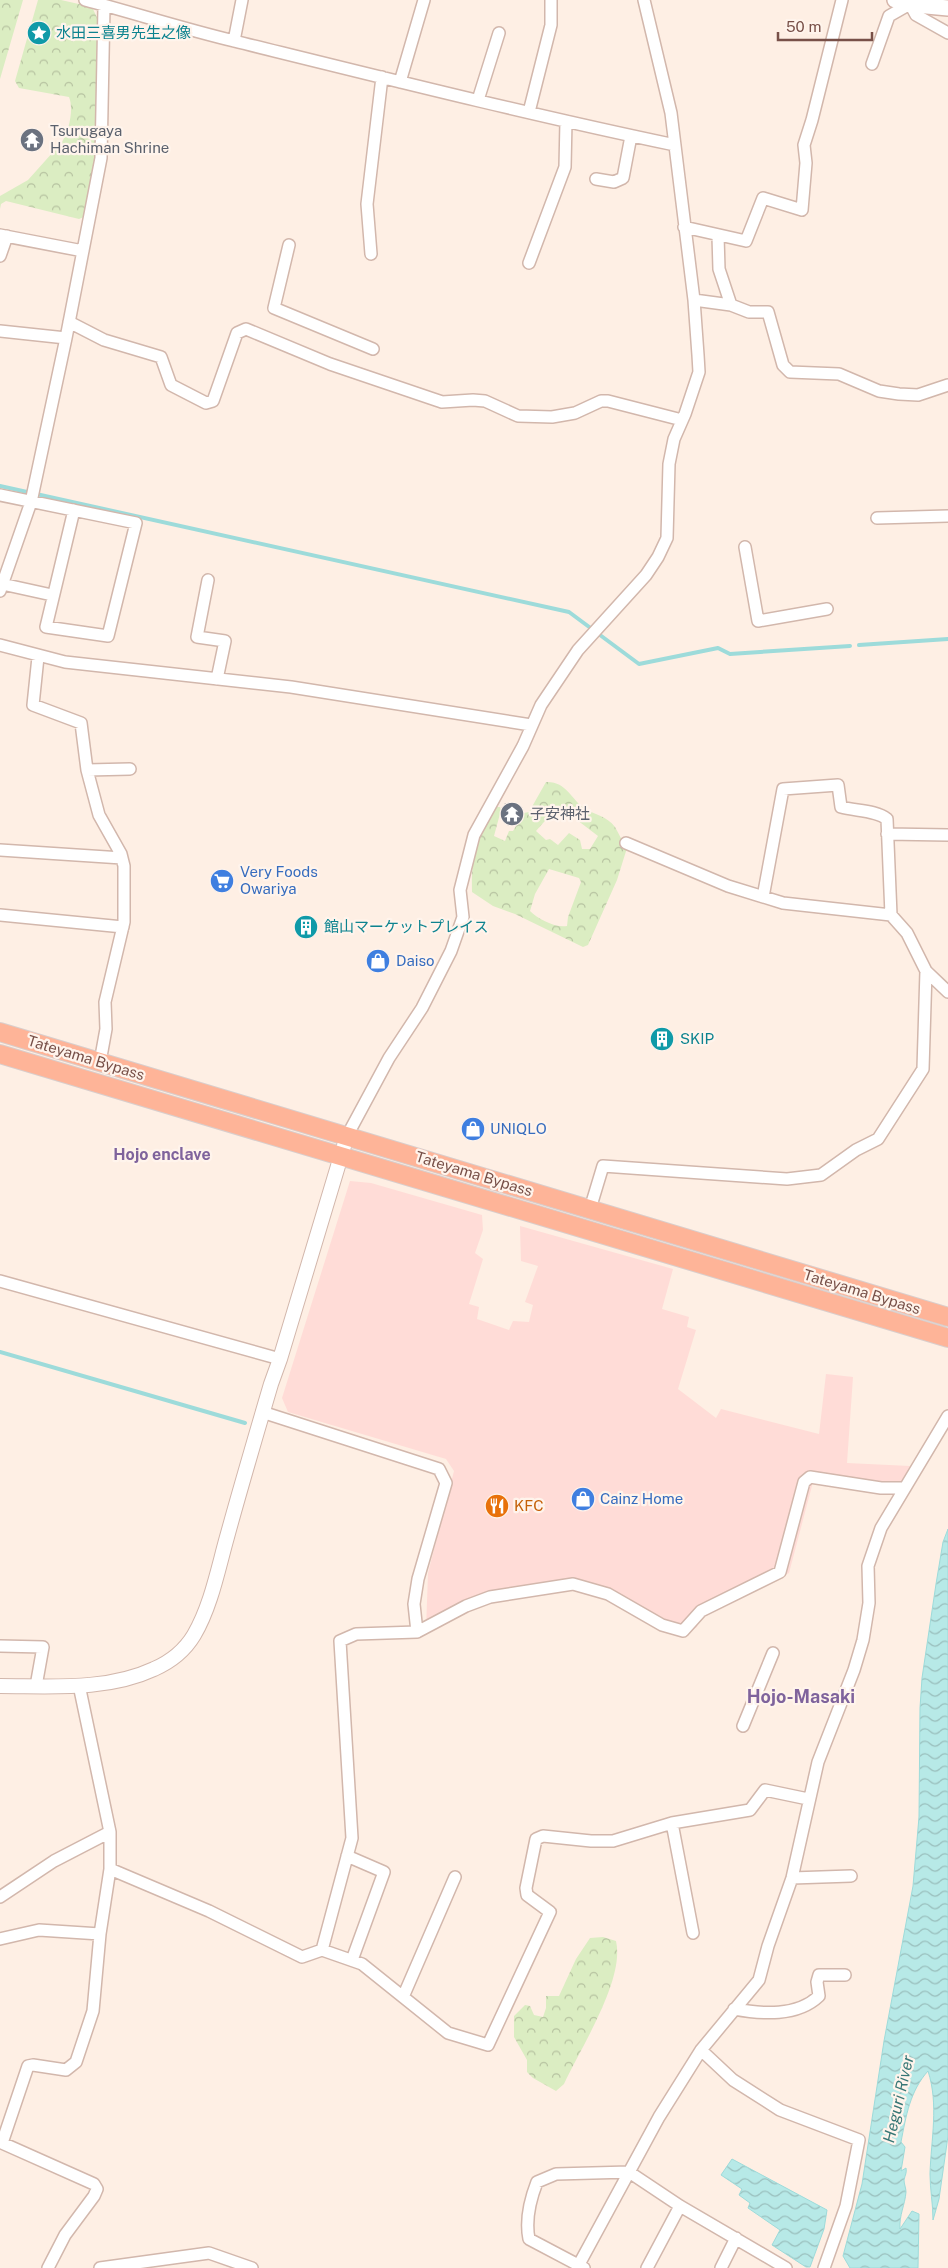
<svg xmlns="http://www.w3.org/2000/svg" width="948" height="2268" viewBox="0 0 948 2268" font-family="'Public Sans','Noto Sans JP',sans-serif">
  <style>
    .commercial { fill: #ffdcd7 }
    .forest { fill: url(#forest-crowns); fill-rule: evenodd }
    .water { fill: url(#water-waves); stroke: #9ddbda }
    .lines { fill: none; stroke-linecap: round; stroke-linejoin: round }
    .stream { stroke: #9ddbda; stroke-width: 4 }
    .minor-casing { stroke: #d2b7ac; stroke-width: 14 }
    .tertiary-casing { stroke: #d2b7ac; stroke-width: 16 }
    .secondary-casing { stroke: #d5b5aa; stroke-width: 18 }
    .trunk-casing { stroke: #d9cecc; stroke-width: 20 }
    .minor { stroke: #fff; stroke-width: 11 }
    .tertiary { stroke: #fff; stroke-width: 14 }
    .secondary { stroke: #fff; stroke-width: 15 }
    .trunk { stroke: #feb498; stroke-width: 18 }
    .labels { text-anchor: middle; stroke-width: 4.5; stroke-linejoin: round; paint-order: stroke }
    .culture-label { font-size: 15px; fill: #0d838f; stroke: #fff4ec; text-anchor: start }
    .worship-label { font-size: 15px; fill: #5b616d; stroke: #fff4ec; text-anchor: start }
    .shop-label { font-size: 15px; fill: #366cbe; stroke: #fff4ec; text-anchor: start }
    .street-label { font-size: 15px; fill: #785048; stroke: #fff4ec }
    .food-label { font-size: 15px; fill: #c56008; stroke: #fff4ec; text-anchor: start }
    .neighbourhood-label { font-size: 16px; font-weight: bold; fill: #7f639c; stroke: #fff4ec }
    .water-label { font-size: 16px; font-style: italic; fill: #387776; stroke: #fff4ec }
    .quarter-label { font-size: 18px; font-weight: bold; fill: #7f639c; stroke: #fff4ec }
  </style>
  <defs>
    <pattern id="forest-crowns" width="20" height="18" patternUnits="userSpaceOnUse" patternTransform="scale(1.25)"><rect width="20" height="18" fill="#dbedc2"/><path d="M2 6a3 3 0 1 1 6 0M12 15a3 3 0 1 1 6 0" fill="none" stroke="#b6c2a0"/></pattern>
    <pattern id="water-waves" width="16" height="10" patternUnits="userSpaceOnUse" patternTransform="scale(1.25)"><rect width="16" height="10" fill="#b7e9e7"/><path d="M0 5q4-4 8 0t8 0" fill="none" stroke="#9abfbd"/></pattern>
  </defs>
  <rect width="100%" height="100%" fill="#feefe4"/>
  <path class="commercial" d="M350,1181L371,1183L482,1215L483,1230L475,1253L483,1259L469,1304L479,1307L477,1319L509,1330L513,1321L529,1322L533,1305L525,1302L538,1266L521,1261L520,1226L673,1269L662,1309L689,1317L687,1327L696,1330L678,1389L716,1418L721,1409L819,1434L826,1374L853,1377L847,1463L910,1466L897,1493L813,1482L789,1573L704,1614L700,1619L697,1627L688,1633L617,1596L573,1587L492,1600L426,1630L428,1573L454,1471L446,1459L288,1412L282,1398Z"/>
  <path class="forest" d="M0,0H23L0,79Z
    M38,0H61L92,7L101,26L98,157L86,216L79,219L6,201L1,204L0,209V196L28,180L62,142C69,131 74,109 69,97L19,88L15,81Z
    M546,782C566,781 571,799 584,808C595,815 607,816 615,827C619,834 622,841 627,848L617,880L588,945L583,947L515,914L493,906L472,892C471,858 477,836 494,807H500L501,810L494,836L505,841L509,831H513L524,813L529,812ZM565,806L576,815L577,820L598,836L590,849H582L580,840L569,833L558,845L550,839L546,840L536,831L551,814L557,815ZM549,869L579,878L581,882L568,917L567,926C555,928 538,919 530,911L535,894Z
    M603,1937L616,1941C625,1980 581,2047 564,2084L556,2091L533,2078L527,2072V2060L514,2037V2016L525,2005L530,2006L534,2015L543,2017L546,2008V1996H559L576,1959L590,1938Z"/>
  <path class="water" d="M948,1529V2136L939,2199L933,2220C933,2204 930,2189 930,2174C931,2139 939,2105 928,2071C910,2091 906,2116 901,2142L905,2147L901,2171L906,2168C907,2173 905,2175 904,2180C904,2184 906,2188 906,2192C905,2205 899,2215 900,2229L912,2211L919,2214L918,2268H850L843,2256L862,2184L884,2041L913,1886L919,1817L920,1708L922,1678L936,1584L943,1542Z
    M732,2159L827,2210L824,2229L810,2267H806L772,2245L780,2230L748,2208L750,2203L739,2195L742,2189L721,2175Z"/>
  <g class="lines">
    <path class="stream" d="M0,486L569,612L639,664L718,648L730,654L850,646
      M859,645L948,639
      M0,1352L245,1423"/>
    <g class="minor-casing">
      <path id="minor" d="M85,0C134,13 184,29 234,41C380,77 527,114 675,145
        M911,0L910,4L916,15L948,33
        M234,41L242,0
        M872,64L889,16L910,4
        M400,82L424,0
        M478,100L499,33
        M529,112L551,25V0
        M596,179L614,182L623,178L631,136
        M684,227L746,241L763,198L802,210L806,163L804,145L812,120L842,0
        M0,235L83,251
        M718,236L719,269L731,305
        M289,245L274,308L373,349
        M371,254L367,204L382,77
        M0,256L7,236
        M529,263L565,167L566,121
        M694,300L731,305L749,312H768L783,365L790,372L839,374L879,391L899,394L918,395L948,385
        M69,322L104,340L161,357L171,385L206,403L213,401L237,333L246,329L330,364L442,402L473,400L485,401L518,416L552,417L575,413L601,401H608L682,420
        M0,331L66,338
        M0,495L136,523L108,636L46,627L74,510
        M877,518L948,516
        M745,547L758,621L827,609
        M208,580L197,637L225,641L217,679
        M2,584L52,595
        M0,591L31,502L66,338L101,158L104,6
        M0,645L65,662L291,687L531,725
        M38,657L33,705L81,723L87,770L99,815L121,854L124,866V922L105,1002L106,1029L100,1062
        M87,770L130,769
        M887,834L948,835
        M626,843L728,886L783,903L891,915
        M0,850L122,858
        M763,897L783,789L838,785L841,807C855,811 876,810 887,819L891,915L907,933L926,971L948,992
        M0,915L123,927
        M347,1136L389,1058L422,1008L451,951L463,917L460,890L474,835L523,746L541,705L578,650L646,575L658,557L667,538L669,464L674,439L685,414L699,372L698,355L694,300L671,113L644,0
        M590,1209L603,1166L787,1179L821,1175L856,1150L878,1139L923,1069L926,971
        M0,1281L280,1359
        M262,1412L439,1469L446,1483L418,1579L414,1604L417,1632
        M0,1646L43,1647L36,1686
        M743,1726L773,1653
        M672,1823L693,1933
        M347,1856L384,1872L352,1960
        M110,1869L209,1911L302,1957L322,1950L362,1964L448,2033L488,2045L550,1912L527,1895L526,1888L536,1839L543,1836L591,1841H613L672,1823L750,1810L765,1790L808,1799
        M792,1878L851,1876
        M0,1897L54,1861L110,1832
        M0,1939L39,1930L100,1934
        M322,1950L352,1838L340,1641L356,1634L417,1632L466,1606L490,1597L573,1584L608,1594L662,1625L683,1631L701,1611L780,1572L804,1482L810,1477L881,1488H905
        M403,1997L455,1877
        M734,2009C762,2014 797,2017 819,1996L817,1982L819,1975H845
        M701,2050L733,2080L780,2110L859,2140L846,2206L824,2268
        M48,2268L65,2235L94,2196L97,2189L94,2184L2,2143L28,2066L33,2065L66,2070L76,2062L93,2011L100,1934L110,1869V1832L79,1685
        M100,2268L209,2253L252,2268
        M577,2268L659,2117L701,2050L759,1980L768,1946L792,1878L818,1762L854,1670L863,1640L869,1603L868,1566L881,1528L948,1416
        M584,2268L529,2239C525,2219 530,2200 537,2182L556,2174L629,2172L680,2206L786,2268
        M647,2268L680,2206
        M721,2268L736,2238"/>
    </g>
    <g class="tertiary-casing">
      <path id="tertiary" d="M0,1686C51,1686 107,1691 154,1669C170,1662 185,1650 194,1635C211,1606 218,1569 227,1537C241,1486 256,1435 271,1384L280,1359L347,1136"/>
    </g>
    <g class="secondary-casing">
      <path id="secondary" d="M895,0L916,5L948,8"/>
    </g>
    <g class="trunk-casing">
      <path id="trunk" d="M0,1032L948,1317
        M0,1054L948,1338"/>
    </g>
    <use href="#minor" class="minor"/>
    <use href="#tertiary" class="tertiary"/>
    <use href="#secondary" class="secondary"/>
    <use href="#trunk" class="trunk"/>
  </g>
  <defs>
    <g id="sight-disc" transform="scale(1.25)"><circle r="9.5" fill="#0f9aa8" stroke="#fff4ec"/><path d="M0-6L1.8-2.2L6-1.7L2.9 1.2L3.7 5.4L0 3.3L-3.7 5.4L-2.9 1.2L-6-1.7L-1.8-2.2Z" fill="#fff"/></g>
    <g id="temple-disc" transform="scale(1.25)"><circle r="9.5" fill="#6b7280" stroke="#fff4ec"/><path d="M0-6L5-2H3V0L6.5 2.5H4V6H1.5V3h-3V6H-4V2.5H-6.5L-3 0V-2H-5Z" fill="#fff"/></g>
    <g id="supermarket-disc" transform="scale(1.25)"><circle r="9.5" fill="#3f7fe0" stroke="#fff4ec"/><path d="M-6-5.5h2.5l.6 2H6L4.5 2H-2.5L-4.4-4H-6ZM-1.5 3.2a1.3 1.3 0 1 0 .1 0ZM3 3.2a1.3 1.3 0 1 0 .1 0Z" fill="#fff"/></g>
    <g id="building-disc" transform="scale(1.25)"><circle r="9.5" fill="#0f9aa8" stroke="#fff4ec"/><path d="M-4-6H4V6H1V3H-1V6H-4ZM-2.5-4.3h1.7v1.8h-1.7ZM.8-4.3h1.7v1.8H.8ZM-2.5-1h1.7V.8h-1.7ZM.8-1h1.7V.8H.8Z" fill="#fff"/></g>
    <g id="shop-disc" transform="scale(1.25)"><circle r="9.5" fill="#3f7fe0" stroke="#fff4ec"/><path d="M-5-2.5h2.3a2.7 3.5 0 0 1 5.4 0H5L5.5 6h-11ZM-1.5-2.5h3a1.5 2.3 0 0 0-3 0Z" fill="#fff"/></g>
    <g id="restaurant-disc" transform="scale(1.25)"><circle r="9.5" fill="#e8710a" stroke="#fff4ec"/><path d="M-5-6h1v4h1v-4h1v4h1v-4h1v5L-1.5 .5V6h-2V.5L-5-1ZM5-6V6H3V1.5H1.5Q1.5-4 5-6Z" fill="#fff"/></g>
  </defs>
  <g fill-rule="evenodd">
    <use href="#sight-disc" x="39" y="33"/>
    <use href="#temple-disc" x="32" y="140"/>
    <use href="#temple-disc" x="512" y="814"/>
    <use href="#supermarket-disc" x="222" y="881"/>
    <use href="#building-disc" x="306" y="927"/>
    <use href="#shop-disc" x="378" y="961"/>
    <use href="#building-disc" x="662" y="1039"/>
    <use href="#shop-disc" x="473" y="1129"/>
    <use href="#shop-disc" x="583" y="1499"/>
    <use href="#restaurant-disc" x="497" y="1506"/>
  </g>
  <g class="labels">
    <g class="culture-label">
      <text x="56" y="38">水田三喜男先生之像</text>
      <text x="324" y="932">館山マーケットプレイス</text>
      <text x="680" y="1044">SKIP</text>
    </g>
    <g class="worship-label">
      <text x="50" y="136">Tsurugaya<tspan x="50" dy="17">Hachiman Shrine</tspan></text>
      <text x="530" y="819">子安神社</text>
    </g>
    <g class="shop-label">
      <text x="240" y="877">Very Foods<tspan x="240" dy="17">Owariya</tspan></text>
      <text x="396" y="966">Daiso</text>
      <text x="490" y="1134">UNIQLO</text>
      <text x="600" y="1504">Cainz Home</text>
    </g>
    <g class="street-label">
      <text transform="translate(86 1058) rotate(17)" y="5">Tateyama Bypass</text>
      <text transform="translate(474 1174) rotate(17)" y="5">Tateyama Bypass</text>
      <text transform="translate(862 1292) rotate(17)" y="5">Tateyama Bypass</text>
    </g>
    <g class="food-label">
      <text x="514" y="1511">KFC</text>
    </g>
    <g class="neighbourhood-label">
      <text x="162" y="1160">Hojo enclave</text>
    </g>
    <g class="water-label">
      <text transform="translate(898 2099) rotate(-77)" y="6">Heguri River</text>
    </g>
    <g class="quarter-label">
      <text x="801" y="1703">Hojo-Masaki</text>
    </g>
  </g>
  <path d="M778 32v8h94v-8" fill="none" stroke="#785048" stroke-width="2.5"/>
  <text x="786" y="32" font-size="15" fill="#785048" stroke="#fff4ec" stroke-width="4" paint-order="stroke">50 m</text>
</svg>
